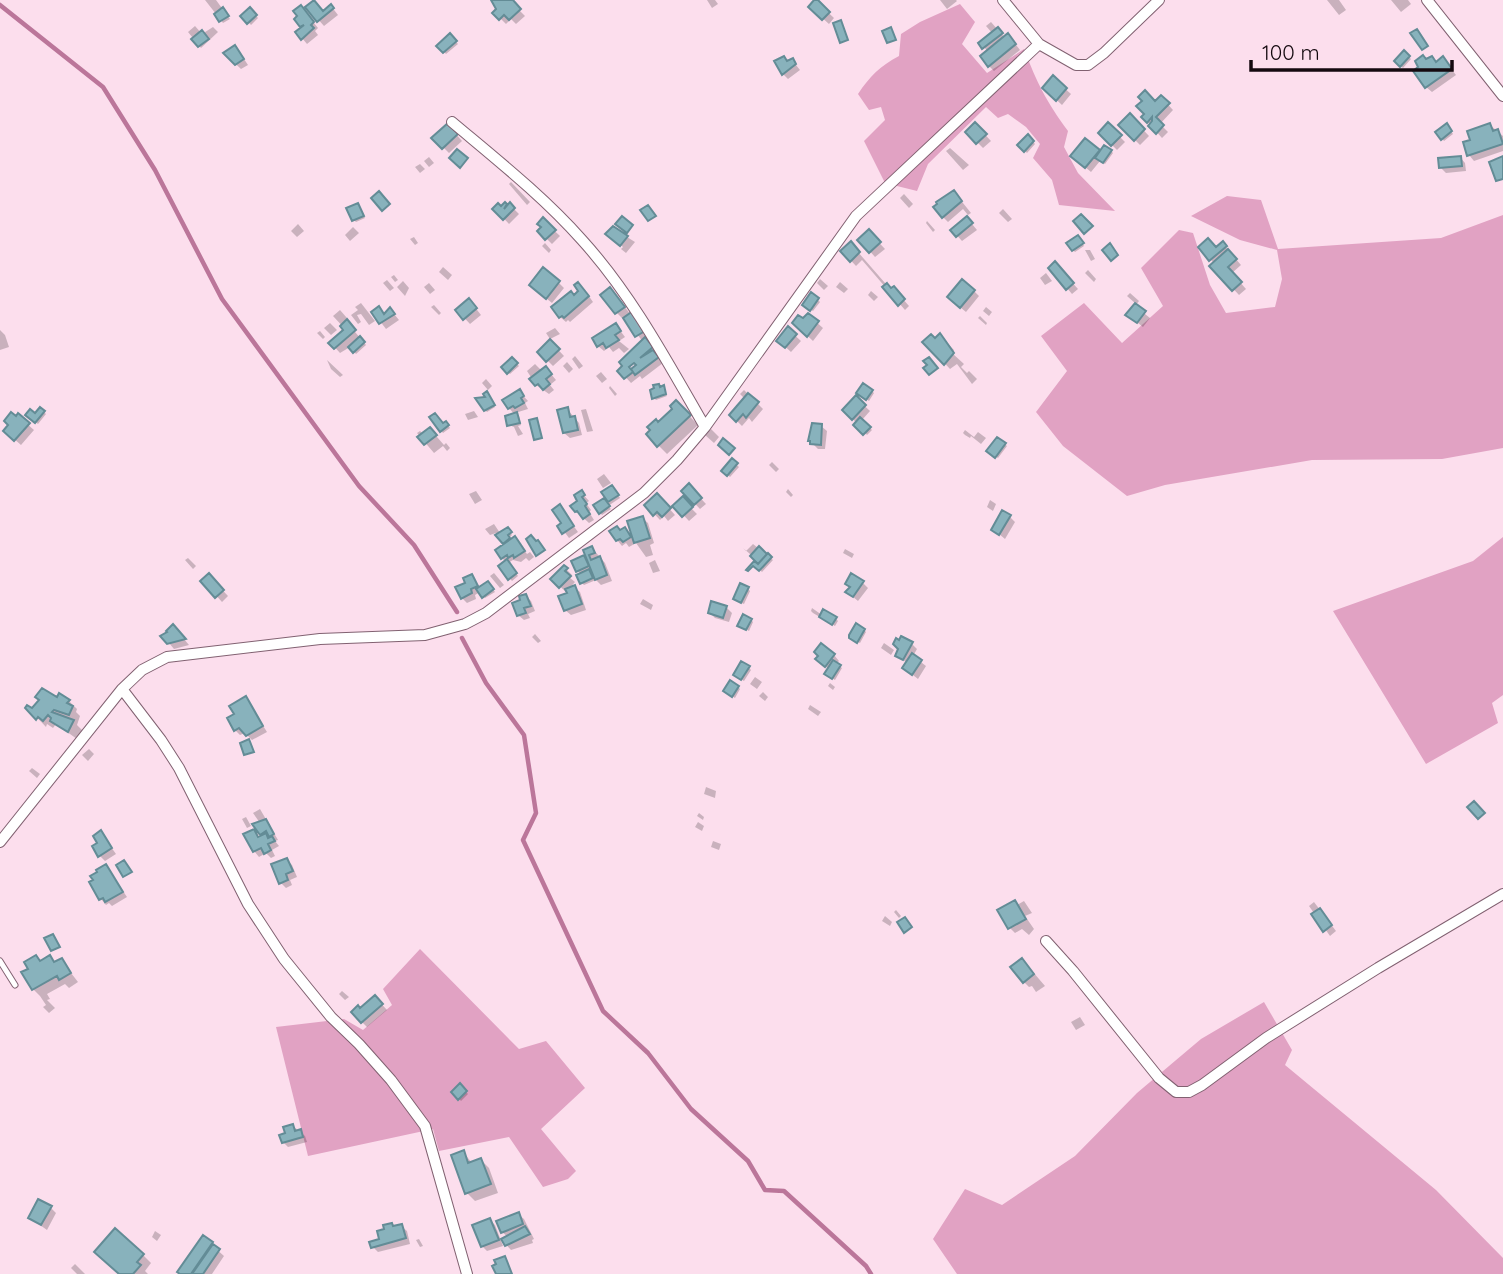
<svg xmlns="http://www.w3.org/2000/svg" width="1503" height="1274" viewBox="0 0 1503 1274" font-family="Quicksand,sans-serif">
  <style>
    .green { fill: #e1a2c3 }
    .shadow { fill: #0003; fill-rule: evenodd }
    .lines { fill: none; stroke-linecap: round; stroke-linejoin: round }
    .stream { stroke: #bb769a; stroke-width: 4.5 }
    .building { fill: #88b2bc; stroke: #638c96; stroke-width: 2 }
    .lane-casing { stroke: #816171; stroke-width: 7 }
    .street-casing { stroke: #816171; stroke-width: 12 }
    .lane { stroke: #fff; stroke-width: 5 }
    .street { stroke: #fff; stroke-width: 10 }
  </style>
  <rect width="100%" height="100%" fill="#fcdeed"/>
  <path class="green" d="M960,4L975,22L962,44L987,73L1024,49C1037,83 1046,101 1068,131L1064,147L1078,173L1115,211L1059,205L1052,180L1033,158L1040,144L1026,127L1008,114L998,118L986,107L928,164L917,191L885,183L864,141L885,120L881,107L869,110L858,94C870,76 880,66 899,56L901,34L920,22Z
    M1227,196L1261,200L1278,249L1441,238L1503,215V448L1442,459L1312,460L1165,485L1127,496L1063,446L1036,412L1067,371L1041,336L1084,303L1122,343L1163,306L1141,268L1179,230L1193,233L1210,285L1226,313L1275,307L1282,279L1277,250L1240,240L1191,216Z
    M1503,537V695L1492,703L1498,723L1426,764L1333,611L1473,561Z
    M420,949L519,1049L546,1041L585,1088L541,1129L576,1171L568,1179L543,1187L509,1137L439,1151L433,1129L308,1156L276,1027L344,1019L363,1030L392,1005L383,989Z
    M1264,1002L1292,1050L1285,1065L1436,1190L1503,1258V1274H957L933,1239L965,1189L1002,1205L1075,1156L1137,1093L1201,1039Z"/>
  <path class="shadow" d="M205,0H216L230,19L223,23Z
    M493,0H509L525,16L516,24L511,19L506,24L495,13L499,9Z
    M707,0H715L718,4L712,8Z
    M940,0H956L957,1L947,9Z
    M1327,0H1339L1346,10L1339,15Z
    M1391,0H1408L1411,4L1401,12Z
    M816,1L834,18L829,24L810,7Z
    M331,6L338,15L324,26L307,7L323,12Z
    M250,10L258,18L251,25L243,16Z
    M306,13L318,28L315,31L318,35L307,44L302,38L303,28L296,19Z
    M991,22L1005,38L1013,41L1020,50L994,71L989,66L988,52L984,47L993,34L986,26Z
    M195,26L202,34L213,27L218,32L201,48L188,32Z
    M450,36L458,44L446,54L439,46Z
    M1404,52L1411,59L1403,68L1396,61Z
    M240,53L248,65L241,69L225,54Z
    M784,58L788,62L792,60L800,70L788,79L783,74Z
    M1443,59L1456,75L1432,92L1426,87L1427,61L1437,63Z
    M1053,78L1071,94L1062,105L1044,88Z
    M1161,97L1173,110L1160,124L1168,132L1162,138L1143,117L1147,114L1144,101L1155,103Z
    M1130,116L1149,136L1140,145L1120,125Z
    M975,124L991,141L983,148L967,132Z
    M448,125L462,141L449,153L434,138Z
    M1108,125L1125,142L1117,150L1100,133Z
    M1446,125L1453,134L1444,141L1437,132Z
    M1490,125L1503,136V151L1474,161L1469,155L1472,141Z
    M1028,136L1035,144L1027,153L1019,145Z
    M1085,140L1101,153L1111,151L1113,153L1105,164L1100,161L1091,172L1078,161Z
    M950,148L969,165L963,170L946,151Z
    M429,157L434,163L429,167L424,161Z
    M1460,157L1465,163L1466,171L1446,173L1441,168Z
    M420,164L425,169L420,173L415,167Z
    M511,182L530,202L527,205L509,184Z
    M904,194L913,204L909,208L900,198Z
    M959,198L971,213L968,215L963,209L948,222L943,217Z
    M358,205L365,218L356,222L354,220Z
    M505,205L508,207L510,205L519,214L509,224L495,209L501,208Z
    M1003,209L1012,219L1008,222L999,213Z
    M543,220L560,236L552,244L539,231L543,227Z
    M927,221L935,230L933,232L926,223Z
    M298,224L304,231L297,237L291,231Z
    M972,224L977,230L962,241L952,230Z
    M353,227L359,233L350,241L345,235Z
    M869,232L885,249L875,257L860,240Z
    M414,237L418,243L415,245L410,239Z
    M627,237L635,242L626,253L621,249L623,247L613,239Z
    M1078,237L1084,246L1075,252L1073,250Z
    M545,243L551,250L549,253L542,246Z
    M851,244L892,291L894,289L909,306L905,310L862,260L856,266L842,251Z
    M1223,244L1241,265L1232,273L1246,289L1239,295L1212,266L1214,263L1211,260L1216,249Z
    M1085,250H1090L1095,259L1091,261Z
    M443,267L452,275L448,280L439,272Z
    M1060,269L1078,289L1072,294L1067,288Z
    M1088,270L1096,279L1094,282L1085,273Z
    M1046,273L1052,281L1045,285L1040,278Z
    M394,275L398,280L395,282L391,277Z
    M820,279L828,286L824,290L817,283Z
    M387,280L394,288L390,291L383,283Z
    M403,281L409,288L405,296L397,287Z
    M840,282L848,289L844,293L836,287Z
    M429,283L435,290L430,294L424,287Z
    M559,283L564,288L552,303L536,290Z
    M584,289L593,302L570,322L568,320L566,322L560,317L574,297Z
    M871,291L878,297L874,301L868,295Z
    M974,291L979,296L966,312L955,303Z
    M1130,293L1139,301L1135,306L1150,318L1143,327L1128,315L1136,304L1127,296Z
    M811,294L820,302L813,311L804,304Z
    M603,295H615L649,337L645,340L663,363L642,379L640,376L631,383L620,371L643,342L624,317L622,318L617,313ZM634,360L638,365L630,372L626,367Z
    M361,303L375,321L369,325L361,314L357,315L361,322L358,324L351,315L358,310L355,307Z
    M434,305L441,313L439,315L431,307Z
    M474,306L481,315L470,324L457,310Z
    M986,307L992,312L989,316L983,311Z
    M379,309L385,315L390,309L399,320L386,329L373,312Z
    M340,310L347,318L345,320L366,345L356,354L350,347L340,353L331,343L346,330L333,316Z
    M808,315L823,328L813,341L794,323L804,321Z
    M980,316L987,323L986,325L978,318Z
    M330,323L337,330L331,335L324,328Z
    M616,325L625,337L619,341L629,349L624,353L619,348L613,352L609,347L604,351L598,346Z
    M555,328L560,334L550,339L546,333Z
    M788,329L801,341L791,352L778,340Z
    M0,330L5,335L9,347L0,350Z
    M320,331L325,337L323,339L317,333Z
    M940,336L954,350L952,353L964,364L961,367L967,373L969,371L977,379L972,384L957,364L950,369L925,342L935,341Z
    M550,341L564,356L553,366L539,352Z
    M575,356L583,366L579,369L572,359Z
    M512,359L519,366L510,374L503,368Z
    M327,360L343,375L340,377L331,369Z
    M567,362L573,369L569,373L563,366Z
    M535,364L542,371L551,374L556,380L550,385L554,390L549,394L536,385L527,371Z
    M601,372L607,379L602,383L596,376Z
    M486,379L492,386L488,390L482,383Z
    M864,385L874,393L869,401L861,395Z
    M610,386L617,394L615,396L609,388Z
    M663,387L667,396L656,400L654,398Z
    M744,390L763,409L752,422L749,418L742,426L731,415L745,399L740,394Z
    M519,391L528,401L525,403L528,409L515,413L519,416L521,425L518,426L523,434L518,436L514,427L509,425L515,415L509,408Z
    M488,396L495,407L487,412L485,410Z
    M856,398L870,411L862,420L872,430L867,435L845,410Z
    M676,402L698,425L667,454L648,435L675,409Z
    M567,409L579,423L582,435L570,438L564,433Z
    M586,409L593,431L587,432L581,410Z
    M41,410L46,414L38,424L27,415L35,416Z
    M474,411L478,417L468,420L465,414Z
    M18,416L34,430L21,445L5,431Z
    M431,418L443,425L446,423L450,428L443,433Z
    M821,426L827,431L825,449H818L812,443Z
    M430,429L444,445L446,443L450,448L447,451L443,446L434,453L417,433L420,431L423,434Z
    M711,429L719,437L714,443L705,435Z
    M965,430L974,437L978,432L986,438L981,444L971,436L970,438L965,435L963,433Z
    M997,439L1007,446L998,458L989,451Z
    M732,461L739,467L730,477L724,471Z
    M772,462L779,469L776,472L769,465Z
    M604,474L611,483L603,488L597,479Z
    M689,486L706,504L700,509L683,491Z
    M614,489L620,498L608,506L611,509L602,515L595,506L607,498Z
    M788,489L793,495L791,497L786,492Z
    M476,491L482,500L475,504L469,494Z
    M581,492L589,501L586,503L591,510L589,512L594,520L589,523L576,511Z
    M657,495L675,515L668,521L664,516L660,520L646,505Z
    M682,499L697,514L689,521L675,506Z
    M990,500L996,504L993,511L987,507Z
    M560,507L578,532L569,538L560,526L563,524Z
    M1010,517L1015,522L1005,539L993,529Z
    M642,518L648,523L654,543L650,545L653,555L646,557L636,543L629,547L626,543L622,546L617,540L620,532L625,529L635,539Z
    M494,524L500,533L507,530L512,535L509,538L511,541L515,538L527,554L530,552L534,557L529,561L526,558L521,562L513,560L508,563L518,576L512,581L500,566L506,562L502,558L506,545L496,533L490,535L485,529Z
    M753,544L773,560L762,572L754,564L757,560L743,548L746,551Z
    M592,548L605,563L612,581L601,585L596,580L584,585L582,583L581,574L578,571L584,557L590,563L585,551Z
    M845,549L854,554L852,558L843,553Z
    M188,558L196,566L193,569L185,560Z
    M655,560L660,571L653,573L649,563Z
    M564,567L572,575L569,577L575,582L568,590L574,587L580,592L586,610L571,615L565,610L568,594L552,579Z
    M494,573L504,585L500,588L490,576Z
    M209,576L228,596L222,602L203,581Z
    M472,576L480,588L490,585L495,592L485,598L480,592L475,595L476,599L467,603L462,598Z
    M863,583L868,588L858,601L847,592Z
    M748,589L750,591L744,604L737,601Z
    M526,596L531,601L535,611L528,614L530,618L524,620L518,615Z
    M643,599L653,605L651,610L640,604Z
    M726,607L732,613L729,622L715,618L710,613Z
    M812,608L822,615L836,619L838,621L835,626L813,613L811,611Z
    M751,620L753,622L749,631L742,627Z
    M864,630L866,632L860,643L854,640Z
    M178,632L189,645L174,649L169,643Z
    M535,634L541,641L538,643L532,637Z
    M884,643L894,650L891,655L881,648Z
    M912,644L917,649L913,656L926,666L918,679L904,668L907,663L897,655Z
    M834,655L839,661L836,664L842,668L835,680L828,676L829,669L823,665Z
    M749,668L751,670L744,681L737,677Z
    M755,677L762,682L757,689L750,684Z
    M830,683L835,687L833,690L828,686Z
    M738,687L740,689L735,698L728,693Z
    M763,692L768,697L765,701L759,696Z
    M58,699L69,701L77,709L76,712L80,716L77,725L82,730L77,739L56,724L53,728L47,724L46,727L28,708L33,711L40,700Z
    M246,699L267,732L252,740L245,733L240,735L235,730L236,715Z
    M810,705L821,712L818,716L808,709Z
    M89,749L94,754L88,761L82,755Z
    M32,768L40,774L37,778L29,771Z
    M706,787L716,791L715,798L704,794Z
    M260,809L278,840L275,841L279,846L272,850L275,856L271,858L266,853L259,857L254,851L253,831L260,839L264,836L261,834L260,823L253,813Z
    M699,813L704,817L703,820L697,816Z
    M246,817L251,826L247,828L242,819Z
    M698,822L704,826L702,831L695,827Z
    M101,833L116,854L105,861L100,856Z
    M713,841L721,844L719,850L711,847Z
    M287,860L292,865L297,877L290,880L292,885L286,888L281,883Z
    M106,866L127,897L112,906L109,903L106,905L101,899L91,883Z
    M1024,901L1032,913L1025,916L1034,929L1029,935L1022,929L1015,933L1010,928L1017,905Z
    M1314,902L1336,931L1330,936L1309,906Z
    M896,910L901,916L899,918L894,912Z
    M885,916L892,922L890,926L882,921Z
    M49,957L56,964L61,960L78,982L69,988L65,984L47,994L50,999L47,1000L55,1008L49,1013L43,1007L46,1005L40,996L33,989L41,962Z
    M1027,965L1045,986L1036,992L1032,986L1029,987L1024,982Z
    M342,991L349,997L345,1000L339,994Z
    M375,997L387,1010L367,1027L362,1022L360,1010Z
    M1080,1017L1085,1025L1076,1030L1071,1022Z
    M460,1086L468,1094L461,1101L453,1092Z
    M293,1126L305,1136L307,1142L288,1147L283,1142Z
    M463,1152L472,1163L481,1160L489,1168L498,1193L475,1201L467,1193Z
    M51,1208L56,1213L47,1230L30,1218Z
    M518,1214L524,1219L534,1239L532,1240L533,1243L511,1250L502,1240L508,1237L502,1232Z
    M490,1220L495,1225L503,1246L487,1251L482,1246Z
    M392,1225L395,1228L401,1226L407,1231L410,1244L378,1252L373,1247L381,1240Z
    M155,1231L161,1235L157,1241L152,1237Z
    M204,1238L224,1256L212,1274H181Z
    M419,1239L423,1246L420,1247L416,1240Z
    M143,1255L151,1263L145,1271L148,1274H120Z
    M75,1264L85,1274H77L71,1268Z"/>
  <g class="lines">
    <path class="stream" d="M0,5L103,87L155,170L222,299L359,486L414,545L457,612
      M462,638L486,683L524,735L536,813L523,840L603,1011L648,1053L691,1109L748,1161L765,1190L784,1191L866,1266L871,1274"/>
  </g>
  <path class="building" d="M314,0L323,11L331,4L334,8L317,22L305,7Z
    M491,0H513L521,9L509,20L504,15L499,20L492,13L496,9Z
    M814,0H818L830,12L822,20L808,7Z
    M301,5L314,22L311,25L314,28L301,40L295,32L304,25L300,27L294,19L297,16L293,11Z
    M223,7L229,16L219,22L214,14Z
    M250,7L257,15L247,24L240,16Z
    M841,20L848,40L840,43L833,23Z
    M891,27L896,40L887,43L882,31Z
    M998,27L1003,33L982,49L978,43Z
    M1417,29L1428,46L1422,50L1410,33Z
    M202,30L209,39L198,47L191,39Z
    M450,33L457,41L443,53L436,46Z
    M1008,33L1016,44L988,67L980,56Z
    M235,45L244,59L235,65L223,53Z
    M1404,50L1410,56L1400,67L1394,61Z
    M1423,55L1426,59L1432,56L1436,62L1443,56L1452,69L1425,88L1413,71L1418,67L1415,61Z
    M784,56L787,61L793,58L796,64L782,75L774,61Z
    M1053,75L1067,88L1056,101L1042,88Z
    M1145,90L1155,101L1161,95L1170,103L1156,117L1164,125L1156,134L1148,126L1152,121V117L1147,123L1141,117L1144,114L1136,106L1142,101L1138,97Z
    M1130,113L1145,129L1134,141L1118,125Z
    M975,122L987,134L976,144L965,132Z
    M1108,122L1122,135L1111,146L1098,133Z
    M448,123L458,134L442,149L431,138Z
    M1447,123L1452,131L1441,140L1435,132Z
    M1490,123L1493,131L1498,129L1503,144L1467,156L1463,142L1470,140L1467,131Z
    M1028,134L1034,141L1024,152L1017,145Z
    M1085,138L1100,150L1085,168L1070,156Z
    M1104,145L1112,150L1103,163L1095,158Z
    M457,149L468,158L460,168L449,158Z
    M1461,156L1462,166L1439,168L1438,158Z
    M1503,156V179L1496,181L1489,162Z
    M954,190L962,201L942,218L933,207L937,204L936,202Z
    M379,191L390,204L382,211L371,198Z
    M505,202L507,204L504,209L510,202L515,208L503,220L492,209L498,203L501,206Z
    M358,203L364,216L352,221L346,208Z
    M648,205L656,216L648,221L640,210Z
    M1081,214L1093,226L1084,234L1073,221Z
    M622,216L633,225L627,233L615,224Z
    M967,216L973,223L956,237L950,230Z
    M543,217L556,230L545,240L537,231L541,227L537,224Z
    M613,226L628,236L620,246L605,234Z
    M869,229L881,242L869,253L857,240Z
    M1078,235L1084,243L1072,251L1066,243Z
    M1208,238L1216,247L1223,241L1227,246L1209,261L1198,247Z
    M851,241L860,252L850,262L840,251Z
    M1110,243L1118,255L1111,261L1102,250Z
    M1228,249L1237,259L1228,267L1242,282L1232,291L1209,266Z
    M1055,261L1074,283L1066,290L1048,268Z
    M543,267L560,281L546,299L529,285Z
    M962,279L975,290L960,308L947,297Z
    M578,282L589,296L564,318L562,316L559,318L551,307L571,291L574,295L578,291L574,285Z
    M887,283L891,288L894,286L905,299L898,306L882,287Z
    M610,287L625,307L615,314L600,295Z
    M811,292L819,298L810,311L802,305Z
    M469,298L477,308L463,320L455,310Z
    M1135,303L1146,311L1137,323L1125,315Z
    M379,306L384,314L390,307L395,314L379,324L371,312Z
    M633,311L645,331L635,337L623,318Z
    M808,313L819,321L807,337L792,323L798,315L803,318Z
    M347,319L356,330L334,349L328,343L343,330L340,326Z
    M616,323L621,331L615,335L619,340L606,348L603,343L597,347L592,338Z
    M788,326L797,334L785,348L776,341Z
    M940,333L954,353L944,365L922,342L931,334L935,338Z
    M360,336L365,342L353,353L348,347Z
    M645,337L653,347L640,358L653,350L659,357L635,375L631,369L636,365L634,363L629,367L633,372L624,379L617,371L622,366L619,362Z
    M550,339L560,349L546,362L537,352Z
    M512,357L518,363L507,374L501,367Z
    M929,357L938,368L929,375L923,368L927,365L923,361Z
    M546,366L552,374L546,379L550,384L543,390L538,384L535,386L529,379Z
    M863,383L873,390L866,400L856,393Z
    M659,384L660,387L664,385L666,394L652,399L650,390L654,388L653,385Z
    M520,389L524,396L521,398L524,403L515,408L513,406L508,409L502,400Z
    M487,391L495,405L484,411L475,398L485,397L483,394Z
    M748,393L759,402L746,418L743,414L736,422L729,415Z
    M856,395L866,405L852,420L842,410Z
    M676,400L691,415L657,447L646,434L650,430L647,427L656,419L658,422L672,409L670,406Z
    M40,407L45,411L35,423L25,415L30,409L35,413Z
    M568,407L570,417L575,416L578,430L563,433L557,410Z
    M11,412L16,416L18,413L30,423L14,441L3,431L8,425L4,421Z
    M517,412L520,423L507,426L505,416Z
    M435,413L443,423L446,421L449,425L440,432L429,417Z
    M860,417L871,427L863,435L853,425Z
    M537,418L542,438L534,440L529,420Z
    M812,423L822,424L821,445L810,444V441H808Z
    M430,427L437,435L424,445L417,437Z
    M997,437L1006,443L995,458L986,451Z
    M723,438L735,448L729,455L718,445Z
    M732,458L738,463L727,476L721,471Z
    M689,483L702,498L694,505L681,491Z
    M612,485L619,495L608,502L601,492Z
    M582,490L585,495L582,497L587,504L585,506L590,514L583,519L577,511L575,512L570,506L577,501L574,495Z
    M657,493L671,508L662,517L657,512L653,516L644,505Z
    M683,496L693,507L682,517L672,506Z
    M604,498L610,506L599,514L593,505Z
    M560,504L574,526L562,534L557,526L561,523L552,510Z
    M1002,510L1011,515L999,535L991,530Z
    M643,516L650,538L634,543L627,521Z
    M617,526L620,530L625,527L631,537L623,542L620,539L616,541L609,531Z
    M508,527L512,532L508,535L510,538L503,544L495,535Z
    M531,535L536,541L538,540L545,550L536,556L526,539Z
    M515,536L525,551L514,558L513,555L508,558L507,555L501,559L495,550Z
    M592,546L595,553L589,555L591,560L600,556L607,575L595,580L583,550Z
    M759,546L767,554L758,564L750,556Z
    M768,553L772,557L759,571L753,566L748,571L746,570L754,561L758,564Z
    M584,555L589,566L576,572L571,561Z
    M507,559L517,573L508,580L498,566Z
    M564,565L568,568L565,571L571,576L559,588L550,579Z
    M589,569L593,578L580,584L576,575Z
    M209,573L224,590L215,598L200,581Z
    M851,573L864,581L853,597L845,592L850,587L845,584Z
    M472,574L478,586L471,589L472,593L461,599L455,587L465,583L463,578Z
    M488,581L494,589L482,598L476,589Z
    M740,583L749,587L741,603L733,599Z
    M575,585L582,604L564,611L558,596L567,593L565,589Z
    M526,594L531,606L524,608L526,613L517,616L512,603L520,600L519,596Z
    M711,601L727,606L723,618L708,613Z
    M823,609L837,617L832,625L819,617Z
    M743,614L752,619L746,630L737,626Z
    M856,623L865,629L857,643L849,638V635Z
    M173,624L186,639L167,644L160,636L167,632L166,631Z
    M901,636L913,642L903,660L895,656L898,649L893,644L896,638L899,640Z
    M821,643L835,654L825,667L815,659L818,656L814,652Z
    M912,653L922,660L912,675L902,668Z
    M833,660L841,665L832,679L824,674Z
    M741,661L750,666L741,680L733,675Z
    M730,680L739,686L732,697L723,691Z
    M42,688L57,697L59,693L70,700L67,703L73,706L69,715L54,710L52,712L74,720L68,732L50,721L51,718L48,715L43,721L38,717L36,720L25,708L27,705L32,708L39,700L35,697Z
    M246,696L263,726L246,736L239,728L234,731L227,718L234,714L229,706Z
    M249,739L254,752L244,755L240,743Z
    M1474,801L1485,813L1478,819L1467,807Z
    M266,819L274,834L269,837L266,831L260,835L252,824Z
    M254,829L258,837L266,833L268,838L272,836L275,841L268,844L271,850L264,854L261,848L253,852L243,834Z
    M101,830L112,848L98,857L92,846L97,843L93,836Z
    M287,858L293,871L286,874L288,880L279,884L271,864Z
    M124,860L132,872L123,877L116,865Z
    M106,864L123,892L105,902L103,898L99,900L89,882L93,880L90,876L97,872L96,870Z
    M1015,900L1026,919L1008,929L997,910Z
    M1320,908L1332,925L1323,932L1311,914Z
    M905,917L912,927L904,933L897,922Z
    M53,934L60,947L51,951L44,938Z
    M36,955L40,961L50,955L54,962L62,958L71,973L59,980L57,976L32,990L21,972L28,969L24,962Z
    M1022,958L1034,974L1023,983L1010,967Z
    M375,995L383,1004L361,1023L351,1012L358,1005L360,1008Z
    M460,1083L467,1091L458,1100L451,1092Z
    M293,1124L295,1131L301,1129L303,1137L282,1143L279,1135L285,1133L283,1127Z
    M464,1150L468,1163L481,1158L491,1184L465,1194L451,1155Z
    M38,1199L52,1206L41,1225L28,1218Z
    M519,1212L523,1224L501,1233L496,1221Z
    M490,1218L499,1240L481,1247L472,1225Z
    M392,1223L393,1226L402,1224L406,1238L371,1248L369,1242L379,1239L377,1231L384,1229L383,1225Z
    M525,1226L530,1234L505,1246L501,1239Z
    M115,1228L144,1254L137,1262L141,1265L133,1274H119L94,1252Z
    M203,1235L213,1242L191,1274H180L177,1272Z
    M213,1244L220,1249L203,1274H192Z
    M505,1256L512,1274H496L492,1266L496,1264L494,1260Z"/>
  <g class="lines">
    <g class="lane-casing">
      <path id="lane" d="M0,961L15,985"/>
    </g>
    <g class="street-casing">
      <path id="street" d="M1427,0L1503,96
        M1039,44L1076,65H1088L1104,53L1159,0
        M452,122C496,159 544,197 582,240C632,295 668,363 705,427
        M122,689L161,740L179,768L248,904L284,959L331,1017L359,1044L391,1080L425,1126L467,1274
        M0,842L122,689L142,670L167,657L320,639L425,635L465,624L486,613L644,493L677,460L705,427L856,216L1039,44L1003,0
        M1046,941L1073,971L1159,1078L1176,1092H1189L1202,1085L1266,1038L1378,968L1503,894"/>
    </g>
    <use href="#lane" class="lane"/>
    <use href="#street" class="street"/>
  </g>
  <path d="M1251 60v10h201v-10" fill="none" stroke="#14090f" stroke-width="3.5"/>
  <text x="1262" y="60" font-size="21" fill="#14090f" stroke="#fcdeed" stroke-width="5" paint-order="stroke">100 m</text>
</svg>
